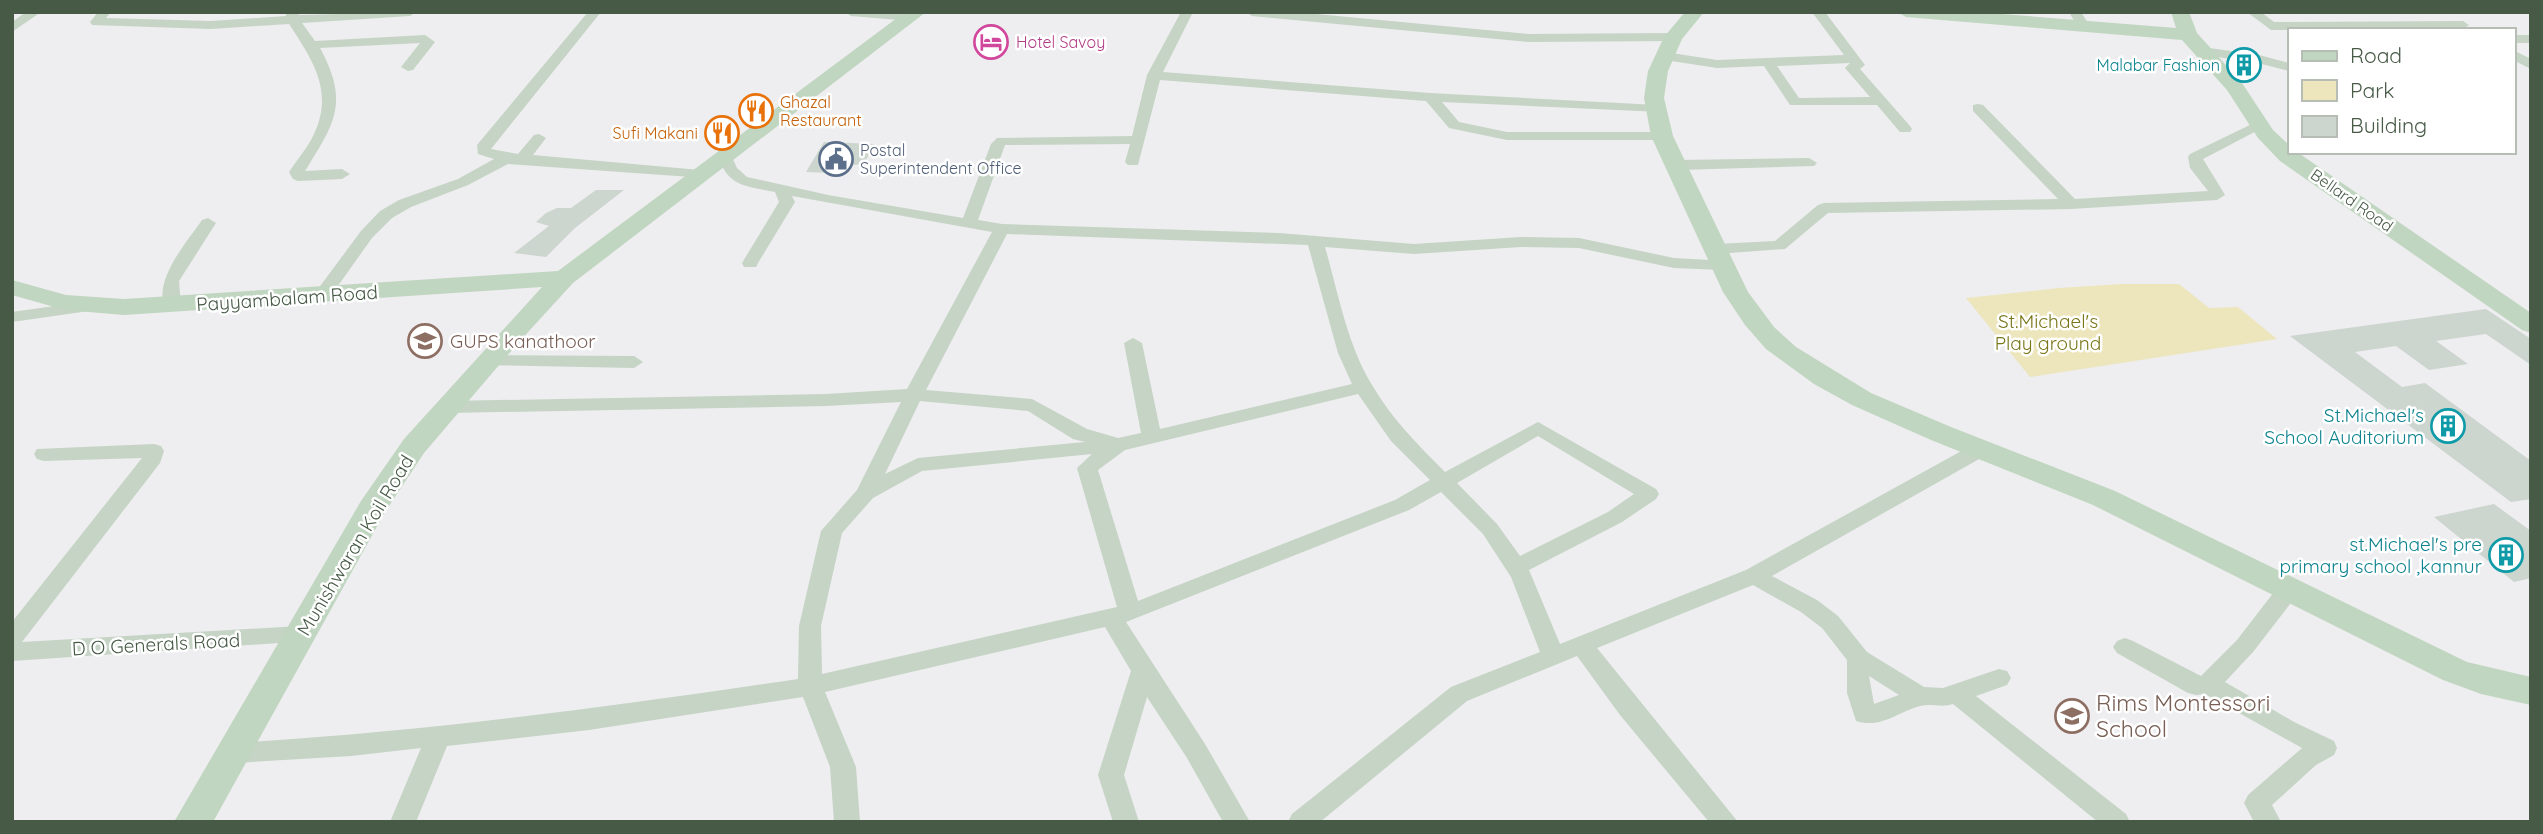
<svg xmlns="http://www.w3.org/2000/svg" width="2543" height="834" viewBox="0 0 2543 834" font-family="Quicksand,sans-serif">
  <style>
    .green { fill: #ede6bc }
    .building { fill: #ccd5ce }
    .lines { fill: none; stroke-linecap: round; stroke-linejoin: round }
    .street { fill: #c5d4c4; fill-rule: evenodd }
    .secondary { fill: #c0d6c0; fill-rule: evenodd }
    .labels { text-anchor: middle; stroke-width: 5; stroke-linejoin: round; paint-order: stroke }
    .far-hotel-label { font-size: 16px; fill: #b23c85; stroke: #fff; text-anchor: start }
    .far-culture-label { font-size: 16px; fill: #0d838f; stroke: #fff; text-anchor: end }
    .far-food-label { font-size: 16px; fill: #c56008; stroke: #fff; text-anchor: start }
    .far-service-label { font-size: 16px; fill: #4e5e75; stroke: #fff; text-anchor: start }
    .far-street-label { font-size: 16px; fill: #475a46; stroke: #fff }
    .street-label { font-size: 19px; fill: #475a46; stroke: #fff }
    .park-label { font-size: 19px; fill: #797619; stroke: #fff }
    .education-label { font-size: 19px; fill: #785e54; stroke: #fff; text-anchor: start }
    .culture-label { font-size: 19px; fill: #0d838f; stroke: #fff; text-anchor: end }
    .near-education-label { font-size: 23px; fill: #785e54; stroke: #fff; text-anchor: start }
  </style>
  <rect width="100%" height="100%" fill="#eeedf0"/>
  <path class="green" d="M2122,284H2179L2209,308L2238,307L2277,339L2030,377L1966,298L2059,288Z"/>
  <path class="building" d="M824,142L875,144L863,165L837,164L832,173L806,172Z
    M596,190H624L575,228L546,257L514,253L549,226L536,222L546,213L557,208H571Z
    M2486,309L2531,339V365L2486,334L2436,341L2468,364L2429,370L2396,346L2355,352L2402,387L2425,383L2531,461V499L2511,502L2290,336Z
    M2494,504L2531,531V578L2514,582L2434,517Z"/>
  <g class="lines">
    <path class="street" d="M26,12H41L12,32V22Z
      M98,12H111L106,18L211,21L286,16V12H298L299,15L416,12L410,16L302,23L315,41L425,35L435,42L413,70L408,71L401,67L420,43L320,48C350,103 334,124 305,171L342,169L350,174L342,179L298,181L293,179L289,172C296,161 305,151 311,140C336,94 314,62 289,24L211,29L92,25L90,22Z
      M588,12H601L491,149L518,154L534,135L539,134L546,138L533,155L700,170L705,172L708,175L705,178L508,164L468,185L411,207L392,218L372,238L330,297H318L315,293L361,231L380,211L399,200L458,179L494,159L478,154L477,145Z
      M845,12L915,14L917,17L911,21L851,16Z
      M1181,12H1193L1163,72L1430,93L1657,105L1662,106V112L1442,102L1459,122L1507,132H1662L1669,136L1662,140H1507L1449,128L1426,101L1160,80L1138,165H1128L1125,162L1130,144L1005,145L978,220L1002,224L1279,233L1414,244L1521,237L1579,238L1674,258L1728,261L1730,265L1728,269L1722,270L1674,268L1579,248L1521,247L1414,254L1325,247C1338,292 1347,344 1372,385C1391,418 1418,445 1445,472L1538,422L1656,489L1659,494L1656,499L1622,522L1529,570L1560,644L1746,570L1974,444H1988L1991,449L1988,454L1772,576L1817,600L1838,616L1867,652L1924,687L1943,688L1999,669L2007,671L2011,678L2007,685L1976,696L2126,814L2130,822H2098L1953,704C1942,708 1931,703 1920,706C1897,712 1882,729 1856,721L1847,693V660L1822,628L1801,612L1753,585L1597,648L1738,822H1709L1620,715L1577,656L1467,701L1320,822H1288L1292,814L1451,687L1540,652L1511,577L1483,534L1441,492L1409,510L1126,622L1205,744L1250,822H1223L1187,758L1147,697L1124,775L1139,822H1113L1098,775L1131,671L1105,627L825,692L856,767L860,822H834L830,767L803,697L589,730L447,746L416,822H390L421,748L351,756L233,763L224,760L221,753L224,746L233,743C423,732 610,707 798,679L799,626L821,531L857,490L901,402L826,406L448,413L441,411L438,407L441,403L448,401L826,394L907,389L992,232L792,196L795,202L758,263L756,267H744L742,263L779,202L775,192C746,186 728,187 718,156L720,153H730L737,168L747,177L828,195L963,218L991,144L997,138L1132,136L1147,75ZM1007,234L1308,245L1338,353L1352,384L1160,429L1142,343L1133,338L1124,343L1141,433L1118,438L1087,429L1032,399L926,390ZM1358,394L1391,441L1430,480L1395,500L1138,601L1098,470L1125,450ZM920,401L1028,411L1073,439L1085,442L918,458L885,474ZM1538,436L1634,494L1608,512L1520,556L1497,524L1457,483ZM1092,454L1077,468L1117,607L822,674L821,626L842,533L873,498L922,471ZM1869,676L1899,695L1874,704Z
      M1246,12H1295L1528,34L1673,33L1679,37L1673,41L1528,42L1252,16Z
      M1812,12H1825L1865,65L1860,69L1910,126L1912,129L1910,132H1900L1877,105H1790L1764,66L1717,68L1665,60L1658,56L1665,52L1717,60L1844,55ZM1850,63L1845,68L1870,97L1799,98L1777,66Z
      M2069,12H2081L2091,28L2090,31H2080Z
      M2247,12H2261L2274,22L2463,21L2469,25L2463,29L2271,30Z
      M2513,35H2531V43H2513Z
      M2202,47L2259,55L2289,63V71L2258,63L2197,54V48Z
      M2513,50L2531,59V69L2513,60Z
      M1978,104L1983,105L2075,199L2208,191L2190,168L2188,157L2190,154L2254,123L2259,122L2266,126L2203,159L2225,195L2217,200L2071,209L1828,213L1785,249L1717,254L1709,249L1717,244L1775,241L1818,205L1824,203L2058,199L1973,111V105Z
      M1809,158L1817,163L1814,166L1678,170L1670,165L1678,160Z
      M208,218L216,223L179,281L181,306L172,311L166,310C151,282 187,242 202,220Z
      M90,301L99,306L96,310L12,322V312Z
      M488,355L634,356L643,362L634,368L482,365L479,361L482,357Z
      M154,444L161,446L164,451L160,463L22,642L300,626L308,629L311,635L308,641L12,661V622L142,458L44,461L37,459L34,454L37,449Z
      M2289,581L2297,583L2300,589L2297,595L2253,652L2225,682L2294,722L2334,741L2337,748L2334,755L2316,765L2272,805L2281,822H2254L2244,803L2248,795L2302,748L2205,694L2196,695L2188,693L2117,653L2113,647L2117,641L2125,638L2133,641L2201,676L2237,640L2281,583Z"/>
    <path class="secondary" d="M905,12H926L573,283L518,343L424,453L385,512L213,822H174L361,501L404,439L542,287L124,315L65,310L12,295V280L66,295L124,299L558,271Z
      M1685,12H1704L1682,39L1668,71L1664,98L1673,136L1748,292L1774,327L1796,347L1871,393L1951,427L2115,491L2467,662L2531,677V705L2481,694L2443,680L2093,505L1931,440L1852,405L1814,384L1766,349L1745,325L1723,292L1651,136L1644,98L1648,71L1664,37Z
      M1897,12H1977L2176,28L2171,12H2189L2197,33L2242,83L2273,130L2289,145V152H2297L2531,313V333L2522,330L2280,161L2258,138L2227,90L2182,40L1906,17Z"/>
  </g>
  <defs>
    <g id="hotel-ring" transform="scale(1.75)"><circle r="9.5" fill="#fff" stroke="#d1479c" stroke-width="1.5"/><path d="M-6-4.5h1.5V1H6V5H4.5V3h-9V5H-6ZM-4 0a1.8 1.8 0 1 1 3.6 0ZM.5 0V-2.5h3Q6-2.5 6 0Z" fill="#d1479c"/></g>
    <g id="building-ring" transform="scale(1.75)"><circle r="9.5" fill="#fff" stroke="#0f9aa8" stroke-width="1.5"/><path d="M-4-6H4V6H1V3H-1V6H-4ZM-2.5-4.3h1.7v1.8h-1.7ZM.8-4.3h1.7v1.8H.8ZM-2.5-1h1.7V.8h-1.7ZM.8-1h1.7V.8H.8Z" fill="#0f9aa8"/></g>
    <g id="restaurant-ring" transform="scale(1.75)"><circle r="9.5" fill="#fff" stroke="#e8710a" stroke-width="1.5"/><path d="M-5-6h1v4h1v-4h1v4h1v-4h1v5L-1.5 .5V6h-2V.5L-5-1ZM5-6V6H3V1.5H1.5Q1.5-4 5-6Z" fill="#e8710a"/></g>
    <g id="civic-ring" transform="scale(1.75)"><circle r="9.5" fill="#fff" stroke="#5c6f8a" stroke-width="1.5"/><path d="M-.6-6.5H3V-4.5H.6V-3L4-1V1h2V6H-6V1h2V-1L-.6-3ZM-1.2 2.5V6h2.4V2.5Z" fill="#5c6f8a"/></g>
    <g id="school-ring" transform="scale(1.75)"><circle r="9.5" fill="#fff" stroke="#8d6e63" stroke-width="1.5"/><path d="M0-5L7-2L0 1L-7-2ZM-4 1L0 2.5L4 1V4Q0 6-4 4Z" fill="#8d6e63"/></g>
  </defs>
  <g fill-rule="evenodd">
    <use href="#hotel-ring" x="991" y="42"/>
    <use href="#building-ring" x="2244" y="65"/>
    <use href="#restaurant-ring" x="756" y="111"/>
    <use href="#restaurant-ring" x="722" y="133"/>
    <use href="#civic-ring" x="836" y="159"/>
    <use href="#school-ring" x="425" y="341"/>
    <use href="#building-ring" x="2448" y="426"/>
    <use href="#building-ring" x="2506" y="555"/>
    <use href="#school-ring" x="2072" y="716"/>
  </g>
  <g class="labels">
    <g class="far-hotel-label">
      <text x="1016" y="48">Hotel Savoy</text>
    </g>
    <g class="far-culture-label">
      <text x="2220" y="71">Malabar Fashion</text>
    </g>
    <g class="far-food-label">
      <text x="780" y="108">Ghazal<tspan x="780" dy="18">Restaurant</tspan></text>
      <text x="698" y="139" text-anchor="end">Sufi Makani</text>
    </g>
    <g class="far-service-label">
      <text x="860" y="156">Postal<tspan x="860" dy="18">Superintendent Office</tspan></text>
    </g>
    <g class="far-street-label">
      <text transform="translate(2352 200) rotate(35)" y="6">Bellard Road</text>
    </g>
    <g class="street-label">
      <text transform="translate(287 298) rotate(-4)" y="7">Payyambalam Road</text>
      <text transform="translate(355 545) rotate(-59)" y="7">Munishwaran Koil Road</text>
      <text transform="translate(156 644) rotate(-3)" y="7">D O Generals Road</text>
    </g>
    <g class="park-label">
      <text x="2048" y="328">St.Michael's<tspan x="2048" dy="22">Play ground</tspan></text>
    </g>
    <g class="education-label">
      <text x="450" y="348">GUPS kanathoor</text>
    </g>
    <g class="culture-label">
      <text x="2424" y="422">St.Michael's<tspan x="2424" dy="22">School Auditorium</tspan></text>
      <text x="2482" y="551">st.Michael's pre<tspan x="2482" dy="22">primary school ,kannur</tspan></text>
    </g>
    <g class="near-education-label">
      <text x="2096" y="711">Rims Montessori<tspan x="2096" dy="26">School</tspan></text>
    </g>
  </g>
  <rect width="2543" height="834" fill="none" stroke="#475a46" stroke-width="28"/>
  <rect x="2288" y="28" width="228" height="126" fill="#ffffff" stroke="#b5bdb5" stroke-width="2"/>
  <rect x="2302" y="51" width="35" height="10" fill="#c0d6c0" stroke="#b5bdb5" stroke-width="2"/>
  <text x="2350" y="63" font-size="21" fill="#475a46">Road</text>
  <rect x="2302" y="80" width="35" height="21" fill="#ede6bc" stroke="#b5bdb5" stroke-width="2"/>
  <text x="2350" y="98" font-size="21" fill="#475a46">Park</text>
  <rect x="2302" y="116" width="35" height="21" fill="#ccd5ce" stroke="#b5bdb5" stroke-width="2"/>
  <text x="2350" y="133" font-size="21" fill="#475a46">Building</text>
</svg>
